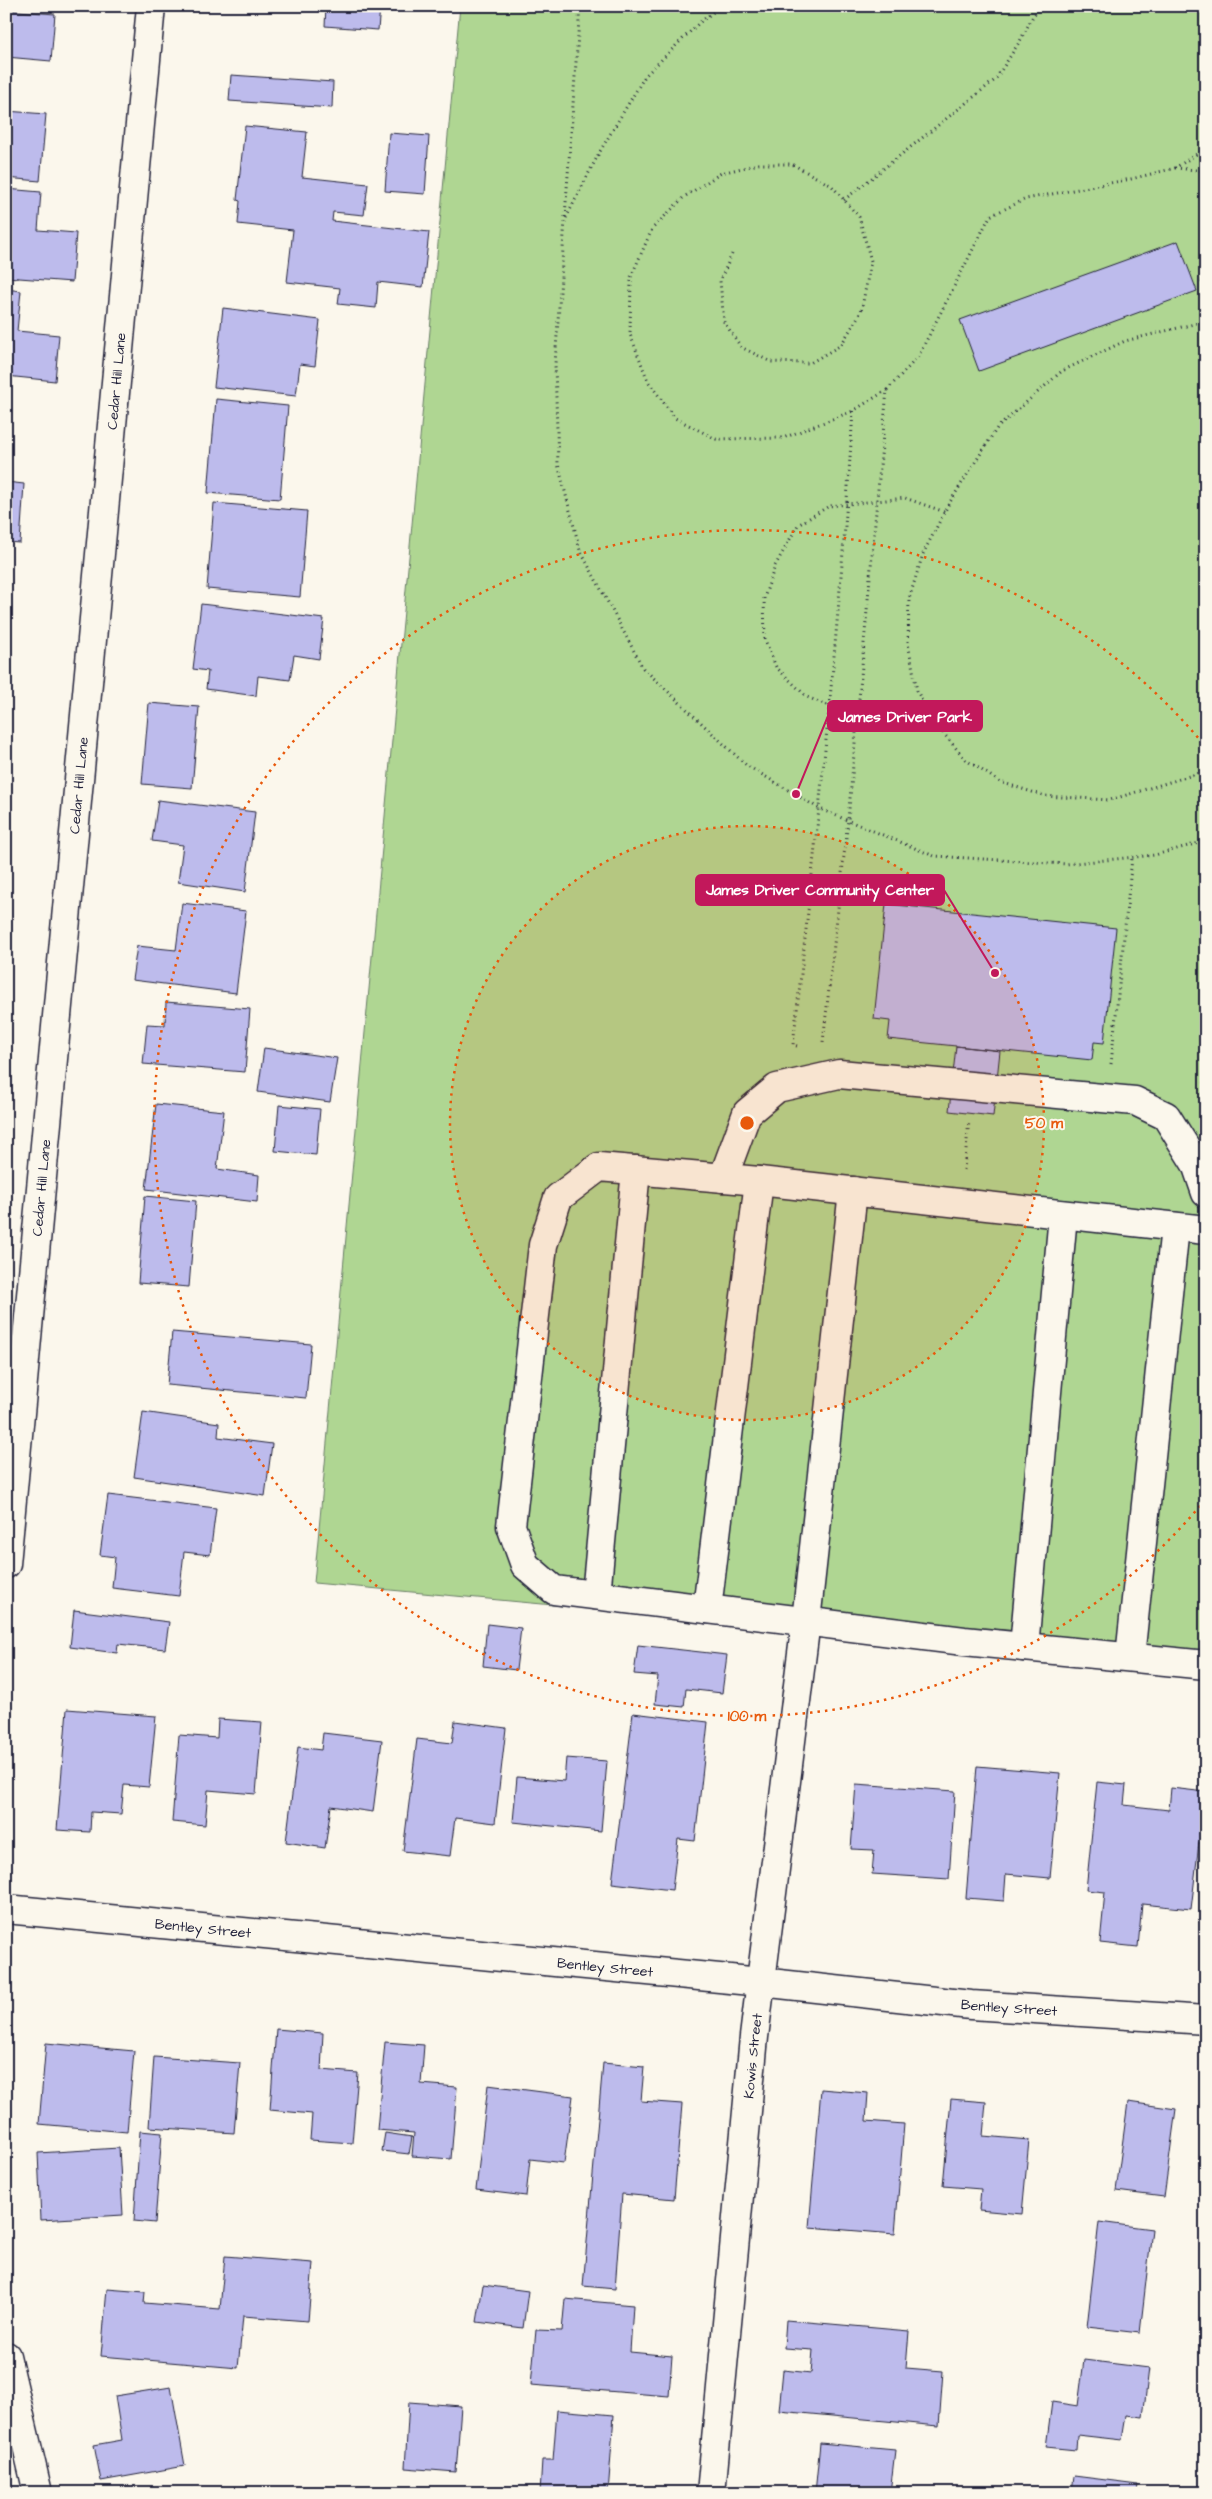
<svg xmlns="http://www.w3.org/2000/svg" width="1212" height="2499" viewBox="0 0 1212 2499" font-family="'Architects Daughter',sans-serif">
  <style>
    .green { fill: #afd692; stroke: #687c66 }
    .building { fill: #bdbbec; stroke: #22223b }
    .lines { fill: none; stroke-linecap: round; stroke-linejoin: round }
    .minor-casing { stroke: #22223b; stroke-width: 31 }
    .path { stroke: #22223b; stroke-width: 3; stroke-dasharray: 1 4; stroke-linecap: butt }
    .minor { stroke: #fbf7ec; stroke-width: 28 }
    .ring { fill: none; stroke: #e8590c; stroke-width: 2.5; stroke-dasharray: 2.5 5 }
    .labels { text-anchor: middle; stroke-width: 4; stroke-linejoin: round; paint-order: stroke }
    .street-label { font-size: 14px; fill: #22223b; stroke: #fbf7ec }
    .centre { fill: #e8590c; stroke: #fbf7ec; stroke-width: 2.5 }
    .ring-label { font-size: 15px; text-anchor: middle; font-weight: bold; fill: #e8590c; stroke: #fbf7ec; stroke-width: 4; stroke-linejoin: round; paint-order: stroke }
    .leader { fill: none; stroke: #c2185b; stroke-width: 2 }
    .callout-dot { fill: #c2185b; stroke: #fbf7ec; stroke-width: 2 }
    .callout { fill: #c2185b; stroke: #c2185b; stroke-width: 2 }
    .callout-label { font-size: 15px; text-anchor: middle; font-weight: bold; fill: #fff }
  </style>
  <rect width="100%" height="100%" fill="#fbf7ec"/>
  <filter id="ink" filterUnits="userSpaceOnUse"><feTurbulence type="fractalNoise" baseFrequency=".02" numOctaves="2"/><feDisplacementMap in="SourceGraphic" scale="10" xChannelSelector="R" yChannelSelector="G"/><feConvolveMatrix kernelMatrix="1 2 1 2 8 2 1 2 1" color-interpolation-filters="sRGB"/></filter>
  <g filter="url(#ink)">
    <path class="green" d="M460,6H1206V1665L314,1583Z"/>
    <path class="building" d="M326,6H380L378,30L325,26Z
      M6,10L55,14L51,61L6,57Z
      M231,75L333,82L332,108L229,101Z
      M6,111L46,114L40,181L6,178Z
      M245,126L307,132L302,177L368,184L364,215L333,212L332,221L429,232L423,287L378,282L376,308L338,304L340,288L287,282L293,230L238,224L240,201L237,200Z
      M389,133L429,136L425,194L385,191Z
      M6,189L41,192L38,230L76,233L72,282L6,277Z
      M1178,241L1197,291L979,371L960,320Z
      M1205,251H1206V284L1201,283Z
      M6,289L21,291L17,331L59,335L55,381L6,376Z
      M223,308L320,320L315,366L300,364L296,396L214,387Z
      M216,399L288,406L280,499L208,493Z
      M6,482L24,484L20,543L6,542Z
      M214,503L307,511L300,597L207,589Z
      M201,604L324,619L319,659L294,655L290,680L258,676L256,696L206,689L208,671L193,669Z
      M149,703L199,707L192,788L142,784Z
      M158,800L255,812L245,892L178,882L183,845L152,841Z
      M182,903L246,911L236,993L132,980L137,946L176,950Z
      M886,904L1116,928L1104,1043L1094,1042L1092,1060L888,1039L890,1021L874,1019Z
      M166,1002L250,1009L245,1072L143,1064L147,1024L165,1025Z
      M956,1046L1000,1051L993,1116L949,1111Z
      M264,1048L337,1058L330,1102L258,1092Z
      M156,1104L224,1111L217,1169L259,1175L257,1202L146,1189Z
      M279,1105L320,1109L316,1155L275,1151Z
      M145,1196L196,1201L189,1287L138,1283Z
      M172,1332L311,1344L306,1398L167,1385Z
      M143,1412L219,1423L218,1437L272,1444L265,1496L134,1477Z
      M108,1495L216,1508L210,1555L184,1552L179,1596L112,1588L115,1557L100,1555Z
      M74,1610L169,1622L165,1649L118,1644L117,1653L70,1647Z
      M487,1624L521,1628L516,1670L483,1666Z
      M638,1645L727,1655L722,1693L686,1689L684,1707L655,1704L658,1676L634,1674Z
      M67,1709L156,1716L149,1787L124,1785L121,1814L91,1812L90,1832L57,1830Z
      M633,1713L708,1722L695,1841L678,1839L672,1890L612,1883Z
      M218,1719L262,1722L256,1794L208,1790L205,1825L172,1822L179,1735L217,1738Z
      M455,1721L506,1728L495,1823L455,1818L450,1856L403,1851L417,1739L452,1743Z
      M323,1733L382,1740L373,1812L331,1806L325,1848L286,1842L298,1747L321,1750Z
      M566,1758L607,1761L601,1831L513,1822L517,1777L564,1781Z
      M977,1766L1060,1773L1050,1878L1006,1874L1004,1901L966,1898Z
      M1097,1782L1126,1785L1124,1805L1169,1810L1171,1788L1206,1792V1843H1199L1191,1909L1142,1904L1138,1947L1100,1943L1105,1892L1086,1890Z
      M856,1784L955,1791L949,1879L872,1874L874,1850L851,1849Z
      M276,2029L323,2033L321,2070L358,2073L352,2143L310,2140L312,2114L270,2110Z
      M385,2042L424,2045L421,2084L457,2087L451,2159L412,2156L414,2133L377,2130Z
      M46,2043L134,2051L127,2132L39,2124Z
      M154,2057L240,2063L234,2133L149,2127Z
      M603,2063L644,2067L641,2101L682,2104L674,2199L622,2194L615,2289L583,2286Z
      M488,2085L573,2096L564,2163L530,2159L526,2196L476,2190Z
      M821,2089L868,2093L866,2121L904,2124L895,2234L809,2227Z
      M951,2099L986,2102L983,2136L1029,2140L1022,2214L979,2210L981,2189L943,2186Z
      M1128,2102L1176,2109L1164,2197L1116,2191Z
      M140,2131L162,2133L155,2223L134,2221Z
      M385,2133L412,2137L409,2154L382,2151Z
      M119,2148L123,2215L41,2220L38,2153Z
      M1099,2222L1152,2229L1140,2333L1087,2327Z
      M225,2256L313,2263L308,2321L243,2316L238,2368L101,2356L107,2289L145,2292L144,2303L220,2309Z
      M483,2285L528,2291L523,2328L477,2322Z
      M565,2299L633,2305L630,2352L672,2356L669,2396L531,2385L536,2330L562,2331Z
      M786,2320L909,2331L906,2368L943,2371L939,2426L779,2411L783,2370L811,2373L813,2350L784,2348Z
      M1084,2360L1149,2368L1143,2417L1126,2415L1122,2440L1077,2435L1076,2450L1046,2447L1052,2402L1078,2406Z
      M171,2387L185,2466L101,2481L94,2445L122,2440L115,2396Z
      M409,2402L461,2406L456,2472L405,2468Z
      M557,2410L614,2415L608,2493H540L542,2460H553Z
      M820,2443L895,2450L890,2493H815Z
      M1074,2476L1138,2484L1137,2493H1072Z
      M194,2489L195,2493H167Z"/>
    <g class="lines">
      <g class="minor-casing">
        <g id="minor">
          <path d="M723,1178L747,1113L777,1088L839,1074L1135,1101L1166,1116L1196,1164L1206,1193"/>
          <path d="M1206,1230L759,1181L599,1167L558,1198L543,1245L511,1526L525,1565L554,1590L964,1641L1206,1665"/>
          <path id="s1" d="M6,1564L151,6"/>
          <path d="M596,1595L636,1170"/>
          <path d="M707,1609L759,1181"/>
          <path d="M1024,1647L1063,1215"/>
          <path d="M1130,1657L1175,1227"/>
          <path id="s2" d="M6,1909L761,1982L971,2005L1206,2020"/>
          <path d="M6,2356L38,2493"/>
          <path id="s3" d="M711,2493L754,2037L806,1621L853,1191"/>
        </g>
      </g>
      <path class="path" d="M721,6L699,23L645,76L599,153L565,220L555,364L558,464L580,550L643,668L746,765L820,809L934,856L1066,864L1155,855L1206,841
        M1175,168L1206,171
        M844,200L995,80L1020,41L1033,16L1041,6
        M565,217L580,6
        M732,254L720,281L724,322L741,347L771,362L810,363L841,345L861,312L871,261L859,217L832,186L792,164H759L721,173L684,197L652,229L631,277L630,334L648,381L675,418L716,439L783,438L853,411
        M1206,321L1125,341L1062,371L997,428L948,505L923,554L909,599L908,643L917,691L932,720L966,760L1000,782L1045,796L1110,800L1206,771
        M887,390L918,357L990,216L1026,199L1131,179L1175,168L1206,148
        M924,706L890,716L846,713L807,697L776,667L765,640L764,598L775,566L798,525L829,506L905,498L945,512
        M797,1046L793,1045C817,834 840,623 853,411L887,390L848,820L823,1042
        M1111,1064L1132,858
        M1202,1108L1206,1074
        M964,1170L969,1121"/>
      <use href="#minor" class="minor"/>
    </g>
  </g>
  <circle cx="747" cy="1123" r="297" fill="#e8590c" fill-opacity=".12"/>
  <g class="ring">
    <circle cx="747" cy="1123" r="297"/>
    <path d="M1205 1500A593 593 0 1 1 1205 746"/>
  </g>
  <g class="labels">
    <g class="street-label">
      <text dy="5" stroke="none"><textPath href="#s1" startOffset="1188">Cedar Hill Lane</textPath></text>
      <text dy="5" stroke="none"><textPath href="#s1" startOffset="782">Cedar Hill Lane</textPath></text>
      <text dy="5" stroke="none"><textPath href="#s1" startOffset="378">Cedar Hill Lane</textPath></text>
      <text dy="5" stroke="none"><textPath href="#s2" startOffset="198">Bentley Street</textPath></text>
      <text dy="5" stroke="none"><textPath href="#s2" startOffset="602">Bentley Street</textPath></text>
      <text dy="5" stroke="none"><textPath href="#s2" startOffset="1008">Bentley Street</textPath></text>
      <text dy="5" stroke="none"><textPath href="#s3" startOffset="439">Kowis Street</textPath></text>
    </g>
  </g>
  <circle cx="747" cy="1123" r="8" class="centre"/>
  <g class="ring-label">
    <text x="1044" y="1128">50 m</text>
    <text x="747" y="1721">100 m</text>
  </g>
  <path class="leader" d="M796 794L828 716M995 973L944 890"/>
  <g class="callout-dot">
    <circle cx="796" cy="794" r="5"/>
    <circle cx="995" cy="973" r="5"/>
  </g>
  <g class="callout">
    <rect x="828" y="701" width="154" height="30" rx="5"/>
    <rect x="696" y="875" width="248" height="30" rx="5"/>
  </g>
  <g class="callout-label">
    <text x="905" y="722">James Driver Park</text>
    <text x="820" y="895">James Driver Community Center</text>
  </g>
  <rect width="1212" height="2499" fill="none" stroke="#fbf7ec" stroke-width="25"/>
  <rect x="12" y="12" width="1187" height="2474" fill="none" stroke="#22223b" stroke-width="2" filter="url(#ink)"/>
</svg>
